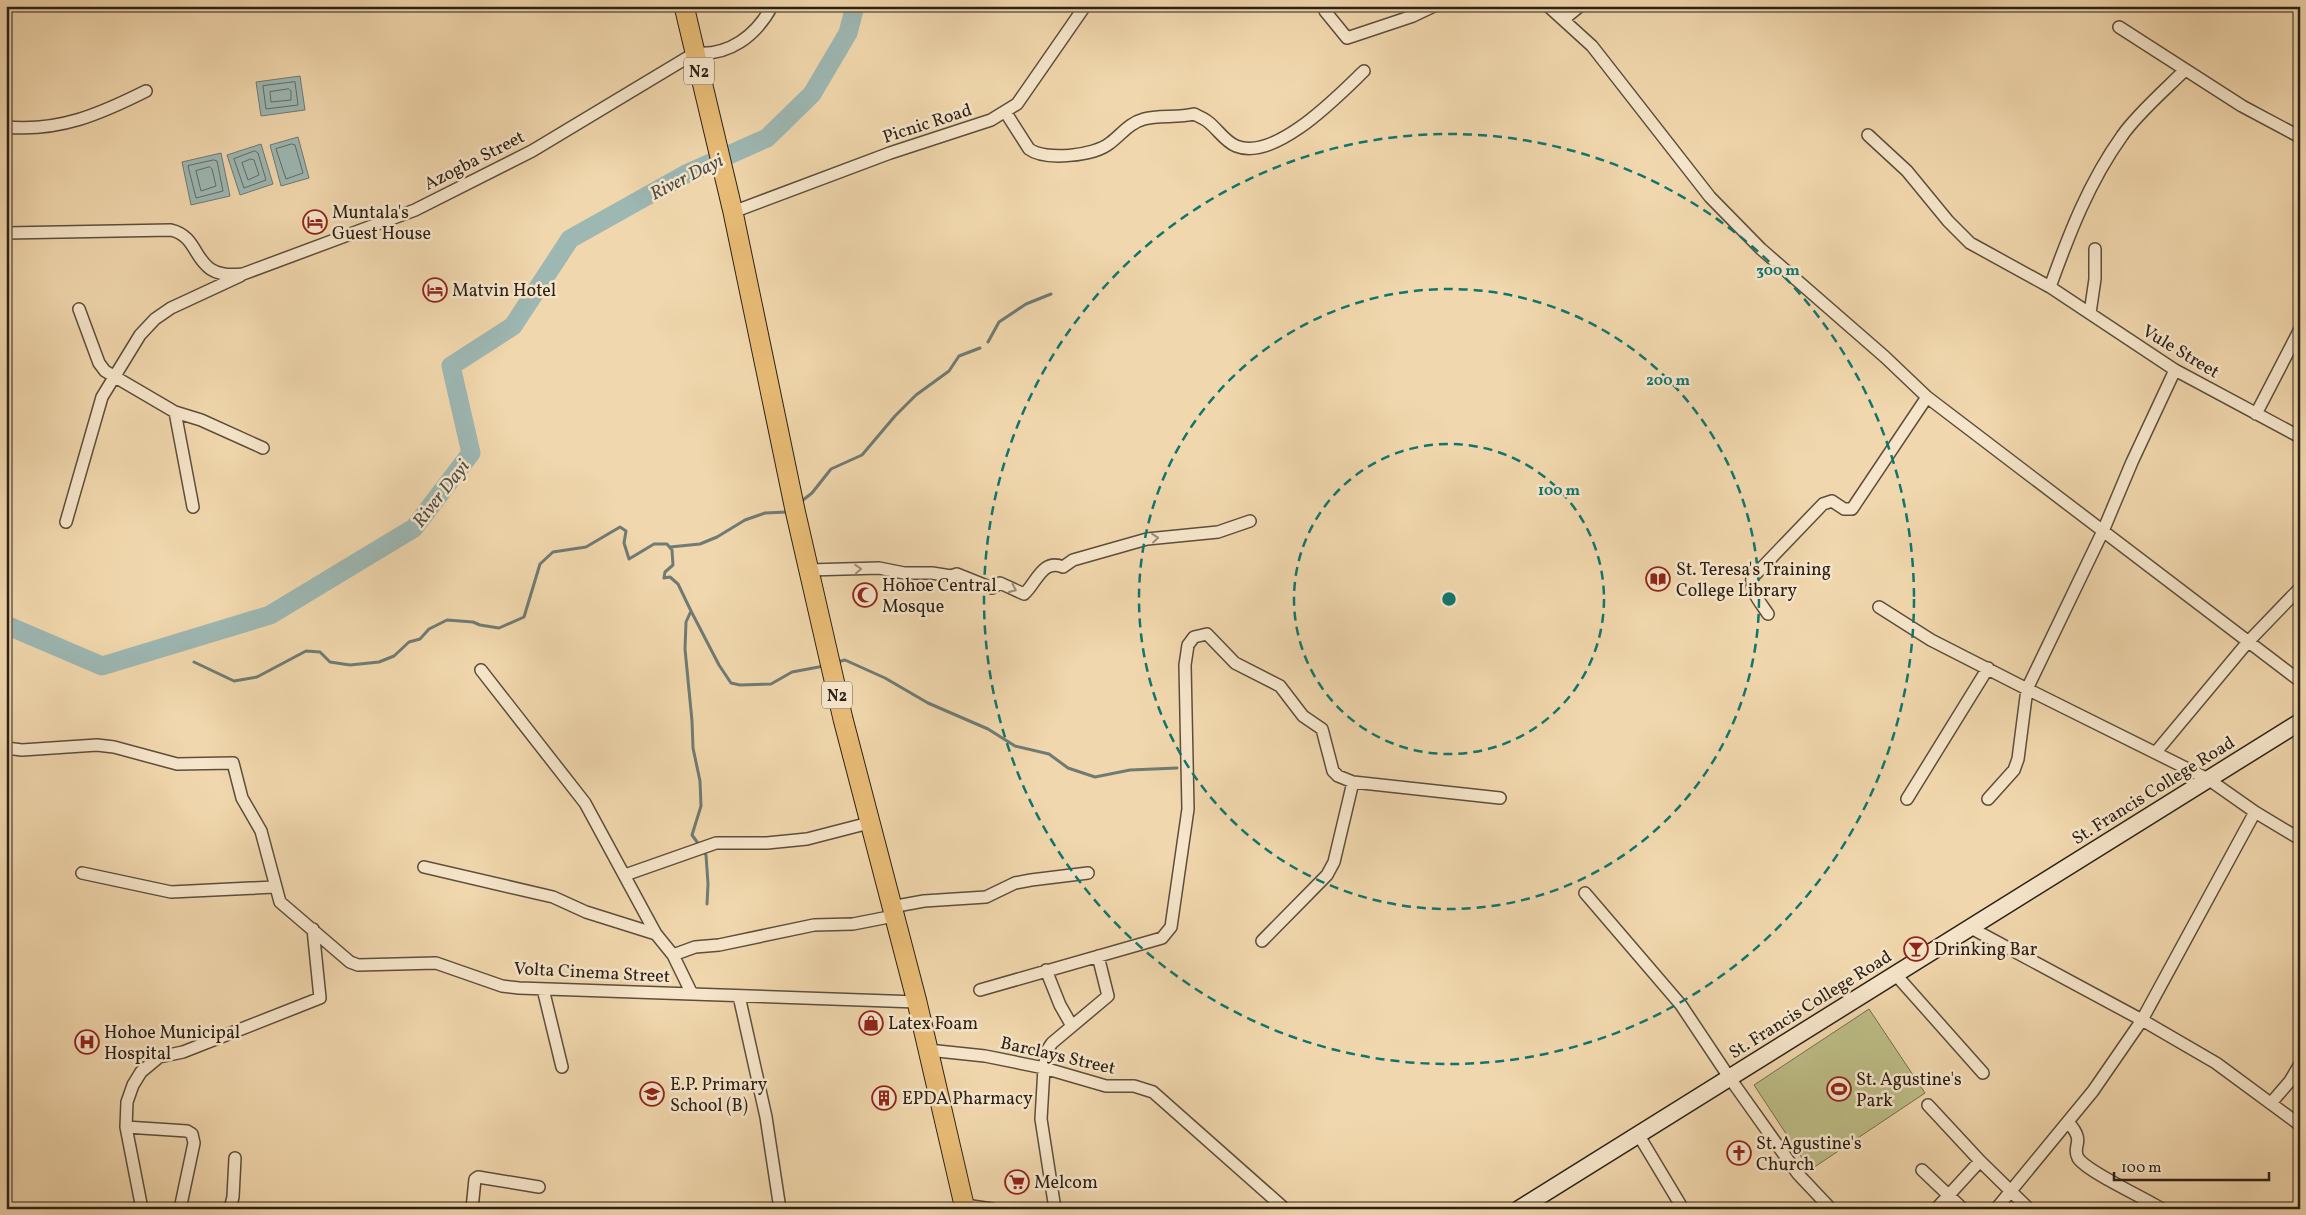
<svg xmlns="http://www.w3.org/2000/svg" width="2306" height="1215" viewBox="0 0 2306 1215" font-family="Vollkorn,serif">
  <style>
    .green { fill: #bdbd87; stroke: #746f4f }
    .water { fill: #9db7b3; stroke: #6f7b75 }
    .lines { fill: none; stroke-linecap: round; stroke-linejoin: round }
    .shore { stroke: #646c65; stroke-width: 1 }
    .stream { stroke: #6f7b75; stroke-width: 3 }
    .river { stroke: #9db7b3; stroke-width: 19 }
    .minor-casing { stroke: #5c4e3c; stroke-width: 14 }
    .secondary-casing { stroke: #2b2117; stroke-width: 19 }
    .trunk-casing { stroke: #2b2117; stroke-width: 21 }
    .minor { stroke: #f6e5ca; stroke-width: 11 }
    .secondary { stroke: #f6e5ca; stroke-width: 16 }
    .trunk { stroke: #e8bc76; stroke-width: 19 }
    .oneway { stroke: #9b8d79 }
    .ring { fill: none; stroke: #0f766e; stroke-width: 2.5; stroke-dasharray: 9 6 }
    .labels { text-anchor: middle; stroke-width: 5; stroke-linejoin: round; paint-order: stroke }
    .shield { fill: #f6e5ca; stroke: #685c4d; stroke-width: 1 }
    .shield-label { font-size: 16px; font-weight: bold; fill: #2b2117 }
    .street-label { font-size: 18px; fill: #2b2117; stroke: #f6e5ca }
    .poi-label { font-size: 18px; fill: #2b2117; stroke: #f6e5ca; text-anchor: start }
    .water-label { font-size: 19px; font-style: italic; fill: #4d4e46; stroke: #f6e5ca }
    .centre { fill: #0f766e; stroke: #f6e5ca; stroke-width: 2.5 }
    .ring-label { font-size: 15px; text-anchor: middle; font-weight: bold; fill: #0f766e; stroke: #f6e5ca; stroke-width: 5; stroke-linejoin: round; paint-order: stroke }
  </style>
  <rect width="100%" height="100%" fill="#f1d7ad"/>
  <filter id="stains"><feTurbulence type="fractalNoise" baseFrequency=".004" numOctaves="4"/><feColorMatrix values="0 0 0 0 .2 0 0 0 0 .09 0 0 0 0 .02 0 0 0 .5 -.17"/></filter>
  <radialGradient id="worn" r=".72"><stop offset=".6" stop-color="#630" stop-opacity="0"/><stop offset="1" stop-color="#630" stop-opacity=".3"/></radialGradient>
  <path class="green" d="M1869,1009L1925,1093L1810,1170L1754,1085Z"/>
  <path class="water" d="M300,76L305,110L261,116L256,82Z
    M298,137L309,178L281,186L270,145Z
    M261,144L273,184L240,195L227,155Z
    M221,153L230,196L191,205L182,162Z"/>
  <g class="lines">
    <path class="shore" d="M295,82L298,105L266,109L263,86Z
      M289,89L291,91V100L271,102L270,92Z
      M292,144L295,145L303,173L286,179L276,149Z
      M255,151L258,153L266,180L244,188L234,159Z
      M251,159L254,160L259,175L248,180L242,163Z
      M214,160L217,161L223,191L196,198L188,166Z
      M210,167L212,169L216,186L201,191L196,171Z"/>
    <path class="stream" d="M988,342L999,322L1026,304L1051,294
      M803,500L812,493L831,469L862,455L895,416L916,395L949,371L959,356L980,348
      M670,547L700,544L717,537L745,520L765,513L787,512
      M691,611L719,665L731,683L740,685L771,684L792,672L824,666
      M194,662L234,681L257,677L306,651L320,652L330,662L350,665L379,662L394,656L409,642L420,639L429,629L447,620L473,622L480,625L499,628L524,617L540,564L553,552L586,547L620,527L626,531L624,543L629,559L654,544H667L672,550L673,565L665,572L664,578L670,577L678,584L691,611L686,622L685,649L692,721L693,748L700,781L701,806L692,835L700,846
      M837,662L845,660L885,678L928,703L988,729L1015,746L1049,754L1068,768L1095,777L1130,770L1177,768
      M703,851L706,855L708,884L707,904"/>
    <path class="river" d="M6,625L102,666L270,615L414,528L471,453L451,366L513,326L570,239L686,174L767,138L812,94L848,33L855,6"/>
    <g class="minor-casing">
      <path id="minor" d="M1548,6L1592,46L1710,197L1761,249L1885,357L1927,397L2300,681
        M1325,11L1347,38L1413,16L1434,6
        M1564,19L1580,6
        M2119,27L2242,106L2300,137
        M1006,113L1029,149C1045,161 1094,156 1110,143C1122,134 1129,123 1144,119C1158,115 1178,118 1194,114C1198,116 1203,118 1207,121C1218,129 1224,141 1236,146C1275,162 1338,96 1364,71
        M6,127C59,132 100,114 146,91
        M1868,135L1907,171L1948,221L1970,243L2050,287L2175,370L2300,437
        M733,212L890,153L991,120L1017,104L1085,6
        M6,233L171,230C205,238 189,280 243,274L415,210L532,151L695,53C729,56 756,36 772,6
        M2050,287C2069,234 2089,182 2122,136C2136,115 2166,89 2185,70
        M79,309L99,363L105,371L175,412L201,420L263,448
        M2090,313L2095,279V249
        M175,412L193,507
        M2256,414L2300,329
        M66,522L102,397L140,335L155,319L171,308L240,276
        M809,570L879,568L904,573H932L951,576L957,574L992,588L1000,583L1024,594C1036,584 1042,558 1063,567L1073,560L1147,539L1218,532L1250,521
        M1879,607L1931,640L2027,689L2103,531L2132,462L2175,370
        M1768,614C1761,603 1750,592 1752,578L1823,504L1832,501L1844,509H1852L1927,397
        M481,670L585,803L656,934
        M6,748L22,750L97,745L114,747L177,764L233,763L242,798L261,831L280,902L350,962L358,965L436,963L502,986L519,988L917,1002
        M2156,752L2247,643L2300,588
        M1907,799L1988,668
        M1988,799L2014,770L2018,759L2027,689L2208,779L2255,812L2142,1020L2093,1091L1996,1209
        M2255,812L2300,839
        M424,867L553,897L586,912L656,934L673,955L692,994
        M82,873L171,892L274,887
        M625,875L716,843H767L807,839L869,823
        M1585,893L1681,1005L1729,1077L1798,1174L1831,1209
        M891,907L924,901L986,897L1015,883L1031,880L1088,873
        M1971,928L2142,1020L2216,1063L2300,1125
        M1262,941L1327,875L1334,862L1353,782
        M673,955L695,947L719,945L814,925L853,924L894,916
        M1046,970L1060,1005L1072,1026
        M1896,975L1983,1073
        M543,989L562,1067
        M980,990L1162,938L1171,927L1188,809L1185,665L1188,645L1194,637L1207,634L1235,663L1280,686L1303,716L1322,729L1333,771L1338,776L1353,782L1500,798
        M739,996L766,1117L780,1209
        M928,1050L985,1056L1044,1068L1106,1086H1134L1153,1092L1285,1209
        M2271,1103L2290,1081L2300,1064
        M1928,1105L1980,1161L2029,1209
        M2068,1122C2087,1143 2071,1145 2078,1158C2087,1172 2145,1198 2162,1209
        M126,1127L187,1131L192,1134L194,1143L180,1209
        M1638,1134L1683,1209
        M1922,1170L1963,1209
        M965,1205L992,1209
        M142,1209L126,1127L127,1102L133,1085L141,1072L159,1057L183,1052L320,998L313,929
        M230,1209L233,1197L235,1158
        M472,1209L475,1179L478,1177L539,1187
        M1055,1209L1041,1119L1044,1068L1048,1049L1052,1043L1108,996L1098,956
        M1936,1209L1980,1161"/>
    </g>
    <g class="secondary-casing">
      <path id="secondary" d="M1519,1209L2300,722"/>
    </g>
    <g class="trunk-casing">
      <path id="trunk" d="M684,6L733,212L795,510L843,719L917,1002L965,1209"/>
    </g>
    <use href="#minor" class="minor"/>
    <use href="#secondary" class="secondary"/>
    <use href="#trunk" class="trunk"/>
  </g>
  <defs><path id="oneway-chevron" d="M-2-3.5L2.5 0L-2 3.5" fill="none" stroke-width="1.6" stroke-linecap="round" stroke-linejoin="round" transform="scale(1.25)"/></defs>
  <g class="oneway">
    <use href="#oneway-chevron" transform="translate(1155 538) rotate(-6)"/>
    <use href="#oneway-chevron" transform="translate(858 569) rotate(-4)"/>
    <use href="#oneway-chevron" transform="translate(1013 589) rotate(25)"/>
  </g>
  <g class="ring">
    <circle cx="1449" cy="599" r="155"/>
    <circle cx="1449" cy="599" r="310"/>
    <circle cx="1449" cy="599" r="465"/>
  </g>
  <defs>
    <g id="hotel-ring" transform="scale(1.25)"><circle r="9.5" fill="#f6e5ca" stroke="#8f2418" stroke-width="1.5"/><path d="M-6-4.5h1.5V1H6V5H4.5V3h-9V5H-6ZM-4 0a1.8 1.8 0 1 1 3.6 0ZM.5 0V-2.5h3Q6-2.5 6 0Z" fill="#8f2418"/></g>
    <g id="library-ring" transform="scale(1.25)"><circle r="9.5" fill="#f6e5ca" stroke="#8f2418" stroke-width="1.5"/><path d="M-6-4Q-3-5.5-.7-3.5V5Q-3 3-6 4ZM6-4Q3-5.5 .7-3.5V5Q3 3 6 4Z" fill="#8f2418"/></g>
    <g id="mosque-ring" transform="scale(1.25)"><circle r="9.5" fill="#f6e5ca" stroke="#8f2418" stroke-width="1.5"/><path d="M3.5-4.9A6 6 0 1 0 3.5 4.9A5 5 0 1 1 3.5-4.9Z" fill="#8f2418"/></g>
    <g id="bar-ring" transform="scale(1.25)"><circle r="9.5" fill="#f6e5ca" stroke="#8f2418" stroke-width="1.5"/><path d="M-6-5H6L.8 .8V4.5H3.5V6h-7V4.5H-.8V.8Z" fill="#8f2418"/></g>
    <g id="shop-ring" transform="scale(1.25)"><circle r="9.5" fill="#f6e5ca" stroke="#8f2418" stroke-width="1.5"/><path d="M-5-2.5h2.3a2.7 3.5 0 0 1 5.4 0H5L5.5 6h-11ZM-1.5-2.5h3a1.5 2.3 0 0 0-3 0Z" fill="#8f2418"/></g>
    <g id="hospital-ring" transform="scale(1.25)"><circle r="9.5" fill="#f6e5ca" stroke="#8f2418" stroke-width="1.5"/><path d="M-5-5h3v3.5h4V-5h3V5h-3V1.5h-4V5h-3Z" fill="#8f2418"/></g>
    <g id="stadium-ring" transform="scale(1.25)"><circle r="9.5" fill="#f6e5ca" stroke="#8f2418" stroke-width="1.5"/><path d="M0-5a6.5 5 0 1 0 0 10a6.5 5 0 1 0 0-10ZM-3.5-1.8h7v3.6h-7Z" fill="#8f2418"/></g>
    <g id="school-ring" transform="scale(1.25)"><circle r="9.5" fill="#f6e5ca" stroke="#8f2418" stroke-width="1.5"/><path d="M0-5L7-2L0 1L-7-2ZM-4 1L0 2.5L4 1V4Q0 6-4 4Z" fill="#8f2418"/></g>
    <g id="building-ring" transform="scale(1.25)"><circle r="9.5" fill="#f6e5ca" stroke="#8f2418" stroke-width="1.5"/><path d="M-4-6H4V6H1V3H-1V6H-4ZM-2.5-4.3h1.7v1.8h-1.7ZM.8-4.3h1.7v1.8H.8ZM-2.5-1h1.7V.8h-1.7ZM.8-1h1.7V.8H.8Z" fill="#8f2418"/></g>
    <g id="church-ring" transform="scale(1.25)"><circle r="9.5" fill="#f6e5ca" stroke="#8f2418" stroke-width="1.5"/><path d="M-1.2-6h2.4v3.5h3.3v2.4h-3.3V6h-2.4V-.1h-3.3v-2.4h3.3Z" fill="#8f2418"/></g>
    <g id="supermarket-ring" transform="scale(1.25)"><circle r="9.5" fill="#f6e5ca" stroke="#8f2418" stroke-width="1.5"/><path d="M-6-5.5h2.5l.6 2H6L4.5 2H-2.5L-4.4-4H-6ZM-1.5 3.2a1.3 1.3 0 1 0 .1 0ZM3 3.2a1.3 1.3 0 1 0 .1 0Z" fill="#8f2418"/></g>
  </defs>
  <g fill-rule="evenodd">
    <use href="#hotel-ring" x="315" y="222"/>
    <use href="#hotel-ring" x="435" y="290"/>
    <use href="#library-ring" x="1658" y="579"/>
    <use href="#mosque-ring" x="865" y="595"/>
    <use href="#bar-ring" x="1916" y="949"/>
    <use href="#shop-ring" x="871" y="1023"/>
    <use href="#hospital-ring" x="87" y="1042"/>
    <use href="#stadium-ring" x="1839" y="1089"/>
    <use href="#school-ring" x="652" y="1094"/>
    <use href="#building-ring" x="884" y="1098"/>
    <use href="#church-ring" x="1739" y="1153"/>
    <use href="#supermarket-ring" x="1017" y="1182"/>
  </g>
  <g class="labels">
    <g class="shield">
      <rect x="684" y="57.5" width="30" height="27" rx="4"/>
      <rect x="822" y="681.5" width="30" height="27" rx="4"/>
    </g>
    <g class="shield-label">
      <text x="699" y="77">N2</text>
      <text x="837" y="701">N2</text>
    </g>
    <g class="street-label">
      <text transform="translate(927 123) rotate(-18)" y="6">Picnic Road</text>
      <text transform="translate(474 160) rotate(-27)" y="6">Azogba Street</text>
      <text transform="translate(2181 351) rotate(31)" y="6">Vule Street</text>
      <text transform="translate(2153 790) rotate(-32)" y="6">St. Francis College Road</text>
      <text transform="translate(592 972) rotate(3)" y="6">Volta Cinema Street</text>
      <text transform="translate(1810 1004) rotate(-32)" y="6">St. Francis College Road</text>
      <text transform="translate(1058 1055) rotate(13)" y="6">Barclays Street</text>
    </g>
    <g class="poi-label">
      <text x="332" y="218">Muntala's<tspan x="332" dy="21">Guest House</tspan></text>
      <text x="452" y="296">Matvin Hotel</text>
      <text x="1676" y="575">St. Teresa's Training<tspan x="1676" dy="21">College Library</tspan></text>
      <text x="882" y="591">Hohoe Central<tspan x="882" dy="21">Mosque</tspan></text>
      <text x="1934" y="955">Drinking Bar</text>
      <text x="888" y="1029">Latex Foam</text>
      <text x="104" y="1038">Hohoe Municipal<tspan x="104" dy="21">Hospital</tspan></text>
      <text x="1856" y="1085">St. Agustine's<tspan x="1856" dy="21">Park</tspan></text>
      <text x="670" y="1090">E.P. Primary<tspan x="670" dy="21">School (B)</tspan></text>
      <text x="902" y="1104">EPDA Pharmacy</text>
      <text x="1756" y="1149">St. Agustine's<tspan x="1756" dy="21">Church</tspan></text>
      <text x="1034" y="1188">Melcom</text>
    </g>
    <g class="water-label">
      <text transform="translate(686 176) rotate(-27)" y="7">River Dayi</text>
      <text transform="translate(440 493) rotate(-52)" y="7">River Dayi</text>
    </g>
  </g>
  <circle cx="1449" cy="599" r="8" class="centre"/>
  <g class="ring-label">
    <text x="1778" y="275">300 m</text>
    <text x="1668" y="385">200 m</text>
    <text x="1559" y="495">100 m</text>
  </g>
  <rect width="2306" height="1215" fill="none" stroke="#f1d7ad" stroke-width="25"/>
  <rect x="8" y="8" width="2291" height="1200" fill="none" stroke="#2b2117" stroke-width="2.5"/>
  <rect x="12" y="12" width="2281" height="1190" fill="none" stroke="#2b2117"/>
  <path d="M2114 1172v8h155v-8" fill="none" stroke="#2b2117" stroke-width="2.5"/>
  <text x="2121" y="1172" font-size="15" fill="#2b2117" stroke="#f6e5ca" stroke-width="4" paint-order="stroke">100 m</text>
  <rect width="100%" height="100%" filter="url(#stains)"/>
  <rect width="100%" height="100%" fill="url(#worn)"/>
</svg>
